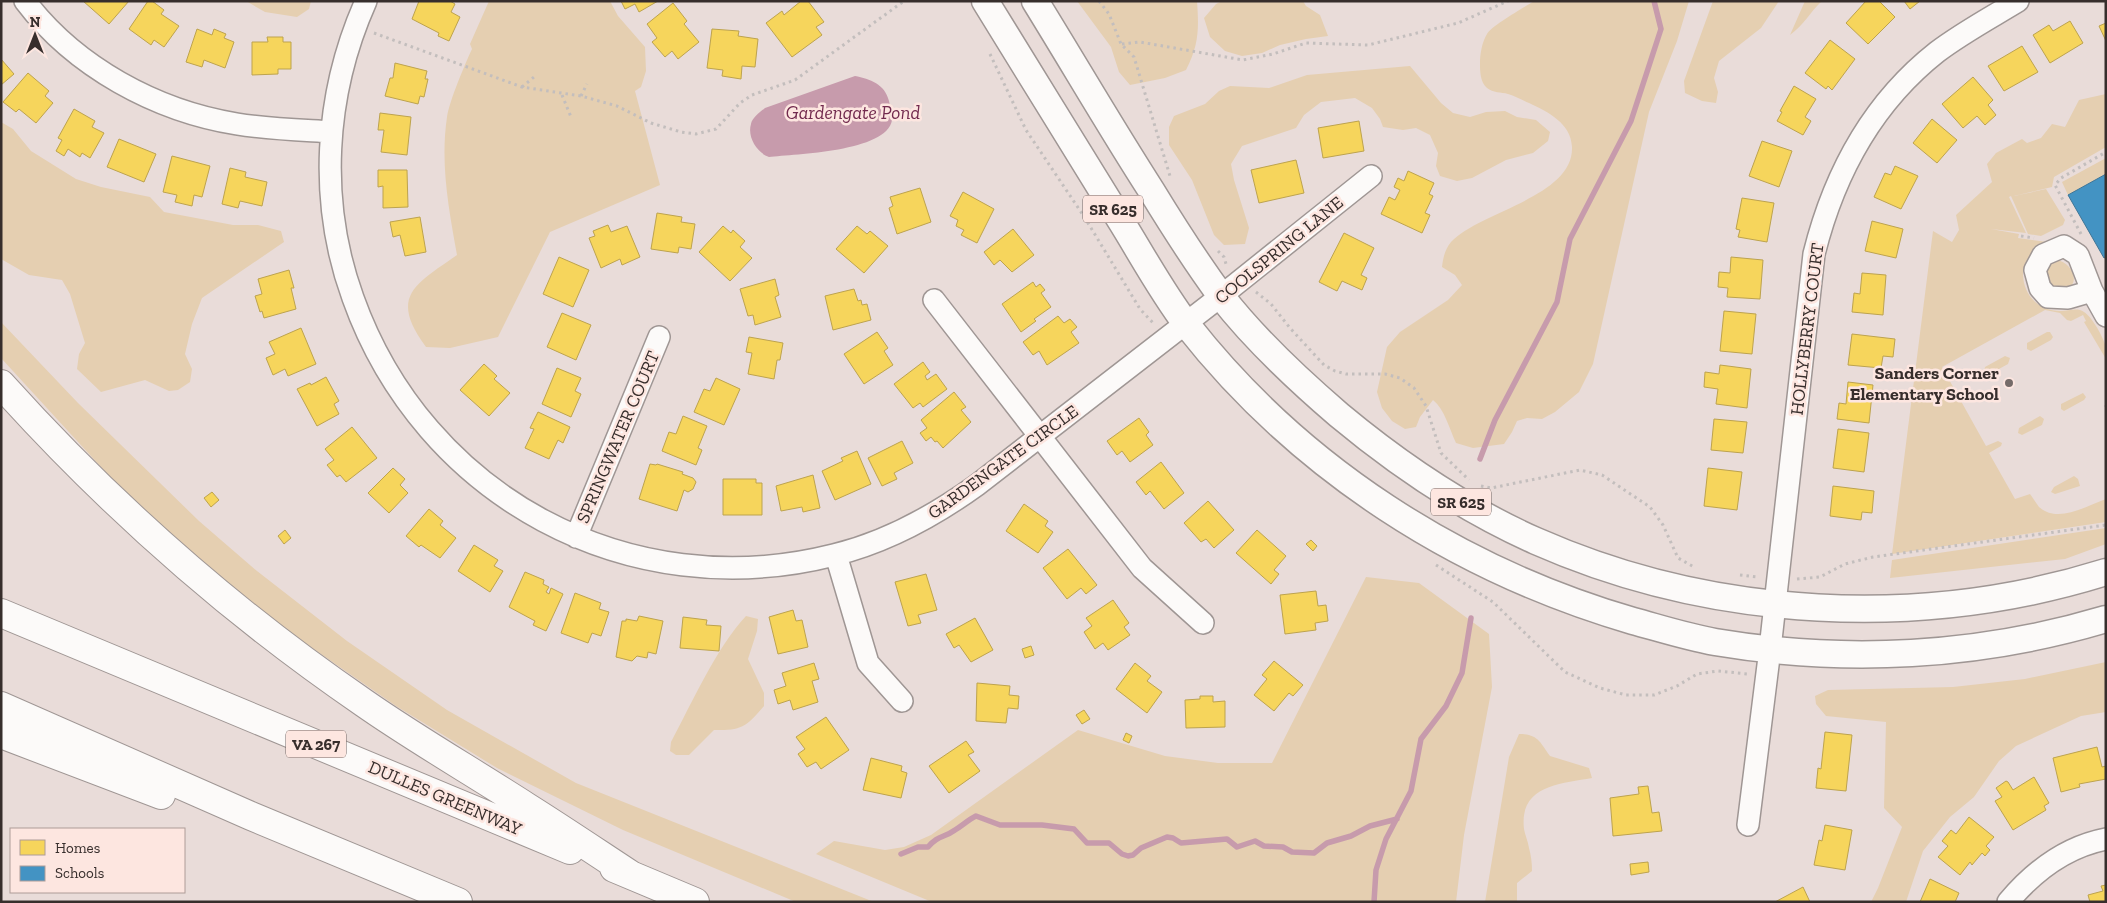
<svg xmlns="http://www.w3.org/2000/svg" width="2107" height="903" viewBox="0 0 2107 903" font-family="'Zilla Slab',serif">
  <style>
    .green { fill: #e5cfb1 }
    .water { fill: #c79bac }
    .homes { fill: #f6d55c; stroke: #bda34e }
    .schools { fill: #4393c3; stroke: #3f7596 }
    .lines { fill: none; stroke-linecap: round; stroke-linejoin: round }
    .stream { stroke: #c79bac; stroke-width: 5.5 }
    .minor-casing { stroke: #9f9694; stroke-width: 24 }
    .major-casing { stroke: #9f9694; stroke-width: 29 }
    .highway-casing { stroke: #9f9694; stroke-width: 30 }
    .path { stroke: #c3bebd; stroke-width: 3; stroke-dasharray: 2.5 4; stroke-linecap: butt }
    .minor { stroke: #fcfaf9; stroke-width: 21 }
    .major { stroke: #fcfaf9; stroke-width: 26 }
    .highway { stroke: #fcfaf9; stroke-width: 28 }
    .poi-dot { fill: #756b69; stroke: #fde6e0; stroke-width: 2 }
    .labels { text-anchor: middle; stroke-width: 5; stroke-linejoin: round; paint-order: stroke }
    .shield { fill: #fde6e0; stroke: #726562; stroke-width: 1 }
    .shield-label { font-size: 16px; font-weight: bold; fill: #372e2c }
    .street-label { font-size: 18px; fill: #372e2c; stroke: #fde6e0 }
    .poi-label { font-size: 18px; font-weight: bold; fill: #372e2c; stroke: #fde6e0; text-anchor: end }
    .water-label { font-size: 19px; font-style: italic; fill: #722a4e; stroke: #fde6e0 }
  </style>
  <rect width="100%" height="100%" fill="#e9dcd9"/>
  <path class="green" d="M246,1H311L309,9L297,17L265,12Z
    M489,1H610L618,16L645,47L646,71L641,87L635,91L660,185L550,232L498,337L450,348L426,347C388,296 416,284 457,255C449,210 440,164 447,117C449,102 465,64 472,49L470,44Z
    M1077,1H1197C1199,29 1199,45 1186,70L1165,78L1130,85L1119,72L1111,47Z
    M1222,1H1303L1306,6L1320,15L1328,36L1306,39L1280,45L1262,53L1242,56L1225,51L1210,37L1204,18L1216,4Z
    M1534,1H1689L1677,41L1649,112L1593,364L1579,392L1555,412L1542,419L1527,418L1517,421L1512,432L1504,444L1473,448L1456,443C1449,428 1445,410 1433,400L1420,417L1416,427L1405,429L1392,421L1382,408L1377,392L1387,347L1400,332L1448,300L1462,285L1455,275L1442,267C1443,258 1445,249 1451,242C1478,212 1574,197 1572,147C1571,123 1548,112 1529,103C1522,100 1515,96 1508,94C1501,92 1493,93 1487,88C1480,82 1480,71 1480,63C1480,54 1482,42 1487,34C1491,26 1525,7 1534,1Z
    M1713,1H1779L1761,28L1719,61L1714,78L1718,92L1716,103L1702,101L1685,93L1684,81Z
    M1805,1H1822C1810,12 1804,25 1790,35Z
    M1410,66L1441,103L1453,113L1470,117L1486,112L1505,111L1517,117L1536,120L1550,132L1548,141L1533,153L1506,160L1472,178L1457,181L1440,176L1436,166L1438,153L1430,135L1416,128L1403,130L1383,127L1380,119L1372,108L1355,98L1321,102L1304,115L1296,128L1242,146L1231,164L1234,180L1249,228L1245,244L1224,245L1214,235L1192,180L1169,145V127L1174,116L1205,104L1219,91L1230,86L1269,88L1307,75Z
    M2106,94V147L2054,177L2052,187L2014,196L2046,189L2065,220L2063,225L2041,236L2028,234L2011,196L2009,197L2026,233L1991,229L2019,234L2018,238L2047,242C2034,250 2023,260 2023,275C2024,297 2040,311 2061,311C2069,311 2077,307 2084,312C2092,317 2102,335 2105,344C2107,348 2106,355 2106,359L2084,322L2086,321L2083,315L2071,321L2067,320L2060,313L2045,310L1942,367L1986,446L1998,441L2002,443L2001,446L1989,453L2015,499L2030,494C2033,498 2036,503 2039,507C2058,524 2086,506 2106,499V522L1892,554L1933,231L1952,242L1959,230L1956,215L1992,182L1987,164L1996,153L2022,139L2027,143L2041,138L2052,124L2065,127L2079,100Z
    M1,122L13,129L31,151L76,179L101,187L150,197L164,212L233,225H258L281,231L284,242L202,298L192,324L185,354L192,369L190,382L178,390L169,391L145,380L101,392L77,369L79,354L85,343L70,294L62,280L29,275L1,259Z
    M2106,158V174L2068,195L2062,182Z
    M2056,260C2073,262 2082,285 2064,290C2060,291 2055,291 2051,291L2042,277L2050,262Z
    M1,322L78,403L199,521L257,571L347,641L447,710L576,783L874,902H796L623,830L497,768L396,706L276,623L145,515L1,358Z
    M2047,332H2050L2053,337L2051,340L2031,351L2027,349V343Z
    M2005,356L2010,358L2008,364L1988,375L1984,372L1985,367Z
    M2083,393L2086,397L2084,400L2064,411L2061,409V404Z
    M2040,416L2044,419L2042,425L2022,435L2018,433L2019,428Z
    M2074,476L2078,479L2080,486L2055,494L2051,492L2054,487Z
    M2106,528V544L2065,559L1890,578L1892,560Z
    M1366,577L1419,583L1489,634L1492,687L1464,835L1456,902H932L816,854L834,841L885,850L904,847L931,835L1078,730L1165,756L1218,763H1272Z
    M746,616L758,619L757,631L748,659L764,693V706C747,726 742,731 714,730L689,755H676L670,751L671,742C692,703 716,648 746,616Z
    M2106,662V712L2081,716L2016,746L1999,761L1974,797L1950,817L1923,851L1906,902H1871L1878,888L1902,827L1884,808L1886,722L1826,716L1816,704L1815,696L1828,690L1953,687L2025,679Z
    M1519,734C1538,734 1540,742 1550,756L1589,768L1592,778C1560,784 1519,785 1524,829C1525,835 1528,841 1529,848C1531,855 1532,863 1532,871L1517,883V902H1485L1509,757Z"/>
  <path class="water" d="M855,76C870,79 885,84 889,101C890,107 893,115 892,120C887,152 795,154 769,157C757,153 747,137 751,124C752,118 760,112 765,108Z"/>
  <path class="homes" d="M83,1H129L109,24Z
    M148,1H152L164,10L161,14L179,26L164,47L154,40L151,45L129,29Z
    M419,1H450L455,4L451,12L460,17L449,41L438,36L439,33L412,19Z
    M621,1H658L639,12L635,4L625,9Z
    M801,1H808L824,22L816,27L822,35L792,57L766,23L782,11L784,15Z
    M1866,1H1879L1895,17L1868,44L1846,23Z
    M1904,1H1920L1910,9Z
    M673,3L687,21L684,24L699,42L678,59L672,51L665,57L652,42L657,38L647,24Z
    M2070,21L2083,43L2050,63L2033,35L2049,25L2053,31Z
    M2106,23V41L2099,26Z
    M197,29L212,35L214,29L226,34L224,38L234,42L225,68L204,60L202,67L186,62Z
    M712,29L739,31L738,36L758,39L755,67L742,66L741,79L722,76L723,70L707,68Z
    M267,37H283V42H291V69H278V74L252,75V42H268Z
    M1830,40L1855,59L1832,90L1828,86L1826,89L1805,73Z
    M2022,46L2038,72L2004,91L1988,66Z
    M1,59L14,74L1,85Z
    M395,63L427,71L425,79H428L424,97L420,96L418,104L385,96L390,78H393Z
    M28,73L49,91L45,96L53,103L36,123L19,109L16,112L3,102Z
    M1973,77L1993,100L1988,105L1996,115L1985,125L1977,116L1963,128L1942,104Z
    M1794,86L1816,99L1805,117L1811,121L1803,135L1777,121L1782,112L1780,111Z
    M74,109L95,121L92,127L104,133L90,158L82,153L80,157L68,149L64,156L56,151L62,140L58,138Z
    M380,113L411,117L407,155L381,152L384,130H378Z
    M1932,119L1957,140L1937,163L1913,143Z
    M1359,121L1364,151L1323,158L1318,128Z
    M119,139L156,154L144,182L107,167Z
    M1762,141L1792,151L1779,187L1749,176Z
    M172,156L210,166L202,197L194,195L192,206L175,202L177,195L163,192Z
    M1296,160L1304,193L1259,203L1251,170Z
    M1895,166L1918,176L1901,209L1874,197L1885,173L1891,175Z
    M230,168L246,172L245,177L267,182L262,206L240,201L238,208L222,204Z
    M378,170H407L408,207L383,208V186L378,187Z
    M1408,171L1434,183L1429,194L1433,196L1425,213L1430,215L1422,233L1381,214L1389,197L1395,200L1400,190L1394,187L1398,178L1404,181Z
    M920,188L931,222L897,234L889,208L893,206L890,197Z
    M963,192L994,209L977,243L961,235L964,230L956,226L958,220L950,216Z
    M1742,198L1774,203L1767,242L1738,237L1740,230L1736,229Z
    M657,213L682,217L681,222L695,224L691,249L679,247L678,253L651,249Z
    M420,217L426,252L405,256L400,235L393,237L390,222Z
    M1872,221L1903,229L1896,258L1865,251Z
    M608,225L611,232L627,226L640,257L622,265L620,259L601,268L589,238L595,236L593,231Z
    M723,226L731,233L733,230L745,241L740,247L752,258L730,281L699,252Z
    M857,226L867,234L870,231L888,246L864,273L836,249Z
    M1013,229L1034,255L1012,272L1000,260L994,265L984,252Z
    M1344,233L1374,248L1361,275L1367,278L1362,290L1342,281L1337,291L1319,282Z
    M559,257L589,270L573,307L543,294Z
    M1731,257L1763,260L1760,299L1727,297L1728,288L1718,287L1719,272L1730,273Z
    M289,270L294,288H291L296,309L264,318L262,311L260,312L255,296L262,294L258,279Z
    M1862,273L1886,275L1883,315L1852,312L1854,293L1860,294Z
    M775,279L779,295L775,297L781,317L755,325L753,315L748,316L740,289Z
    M1033,282L1036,287L1040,284L1045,290L1041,293L1051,307L1034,319L1036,321L1021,332L1002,304Z
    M854,289L858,301L861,300L862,305L867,304L871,320L833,330L825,296Z
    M1724,311L1756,314L1752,354L1720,351Z
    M562,313L591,325L576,360L547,347Z
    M1058,316L1064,323L1070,319L1077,327L1071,332L1079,343L1047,365L1039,351L1033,355L1023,342Z
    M301,328L316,364L288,376L285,369L273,375L266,358L275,354L269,342Z
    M877,332L888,348L884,351L893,365L864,384L844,354Z
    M1852,334L1895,339L1893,357L1883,356L1881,368L1848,365Z
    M749,337L783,343L780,360H777L774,379L748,374L752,353L746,352Z
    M923,362L930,372L925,376L927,380L936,374L947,389L923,407L920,403L913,408L894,384Z
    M484,364L497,376L494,379L510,393L489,416L460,390Z
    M1720,365L1751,369L1747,408L1716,404L1718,389L1704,387L1705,372L1719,374Z
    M557,368L581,378L575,391L581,394L571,417L542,404Z
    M326,377L339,401L334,404L339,414L317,426L297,389L310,383L311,385Z
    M716,378L740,389L724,425L694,412L704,389L710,391Z
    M1848,382L1873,385L1869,423L1837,419L1839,403L1846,404Z
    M954,392L966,407L961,410L971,422L943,448L937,441L935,442L931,437L926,441L920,433L927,428L921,420Z
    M538,412L570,427L563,443L558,440L549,459L525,448L534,429L530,428Z
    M683,416L707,426L698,448L702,450L696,465L662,451L669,432L676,434Z
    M1139,418L1149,432L1146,435L1153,445L1130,462L1122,451L1117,455L1107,441Z
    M1714,419L1747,422L1743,453L1711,450Z
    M352,427L377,458L346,482L340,475L337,477L327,465L334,460L325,449Z
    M1838,429L1869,433L1864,472L1833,468Z
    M902,441L913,463L894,473L897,479L882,486L868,458Z
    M857,451L871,484L835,500L822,471L843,461L841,458Z
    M1161,462L1184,493L1164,509L1150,491L1146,495L1136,482Z
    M650,464L656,465L657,464L683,472L682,474L693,478L696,482L693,489L688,492L684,490L677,511L639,499Z
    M393,468L405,479L400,485L408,493L389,513L368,493Z
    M1708,468L1742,472L1737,510L1704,506Z
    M813,475L820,508L803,512L802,507L781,511L776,486Z
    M723,479H756V483H762V515H723Z
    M1833,486L1874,491L1872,513L1862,512L1861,520L1830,516Z
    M212,492L219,500L211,507L204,498Z
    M1208,501L1234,530L1214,548L1206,539L1201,542L1184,523Z
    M1024,504L1048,521L1045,526L1053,532L1038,553L1006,531Z
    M429,509L443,521L440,525L456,538L440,558L421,545L419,547L406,536Z
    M285,530L291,538L284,544L278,536Z
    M1257,530L1286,556L1274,570L1279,574L1271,584L1236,553Z
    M1311,540L1317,546L1313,551L1306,544Z
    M474,545L498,560L494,566L503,571L490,592L458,571Z
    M1068,549L1097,585L1086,594L1081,588L1067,599L1043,568Z
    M525,572L544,580L543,584L549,587L546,592L549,594L551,588L563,594L546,631L533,625L535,621L509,607Z
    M926,574L937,610L918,615L921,623L908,626L895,582Z
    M1316,591L1318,606L1326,605L1328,621L1315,623L1316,630L1285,634L1280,595Z
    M575,593L601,603L599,609L609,612L601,636L592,633L588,643L561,633Z
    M1113,600L1129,623L1124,627L1130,635L1108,650L1103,643L1095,649L1084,632L1092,626L1086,618Z
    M793,610L796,621L802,620L808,647L778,654L769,617Z
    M639,616L663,621L656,654L648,652L647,658L637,656L632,661L616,657L622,621H626V619L637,621Z
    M683,617L707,620L706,625L721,626L719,651L680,648Z
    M975,618L993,650L971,662L959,645L954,648L946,634Z
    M1031,646L1034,655L1025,658L1022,649Z
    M1274,661L1303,685L1293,696L1289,693L1274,711L1254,695L1267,679L1262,675Z
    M814,663L819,679L812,681L818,702L793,710L790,700L778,704L774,690L786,686L782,673Z
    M1135,663L1151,676L1147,681L1162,692L1147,713L1116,689Z
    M977,683L1010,686L1009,695L1019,696L1018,709L1008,708L1006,723L976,721Z
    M1200,696H1213V702L1225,701V727L1186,728L1185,700L1200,699Z
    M1084,710L1090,719L1082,724L1076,715Z
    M826,717L849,750L821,769L816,762L807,767L798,754L805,749L796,737Z
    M1825,732L1852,735L1846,791L1816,788L1818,768L1821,769Z
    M1126,733L1132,736L1129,743L1123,740Z
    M966,741L974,752L968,755L980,771L949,793L929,766Z
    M2097,747L2102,767L2106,766V779L2079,784L2080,787L2061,792L2053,758Z
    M871,758L902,766L901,771L907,773L901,798L863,790Z
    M2034,777L2049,803L2044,806L2046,810L2013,830L1995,801L2002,797L1996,788L2006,781L2008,782L2013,790Z
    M1648,786L1652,813L1659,812L1662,831L1613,836L1610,798L1639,794L1638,787Z
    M1969,817L1994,837L1986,846L1990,850L1985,856L1982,853L1972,865L1970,862L1960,875L1938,857L1948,846L1942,841L1951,830L1956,834Z
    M1825,825L1852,830L1845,870L1814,865L1819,840L1822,841Z
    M1648,862L1649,872L1631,875L1630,864Z
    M1930,879L1959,893L1955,902H1920Z
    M2106,885V902H2090L2088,895L2103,891L2101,886Z
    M1803,887L1810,902H1775Z"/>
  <path class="schools" d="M2106,174V257L2104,258L2068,195Z"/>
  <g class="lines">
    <path class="stream" d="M1480,459L1495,420L1557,302L1570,239L1631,121L1661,29L1654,1
      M901,854L918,847H928C938,835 944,838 955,830C963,825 968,820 976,816L1000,825H1042L1074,829L1087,843H1109L1122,854L1128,856L1133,855L1141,848L1167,837L1173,838L1181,843L1227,839L1237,847L1255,841L1264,846L1283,847L1292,852L1314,853L1327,843L1351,836L1370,826L1397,819
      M1374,902L1376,870L1386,839L1411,791L1421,739L1446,706L1462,673L1471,618"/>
    <g class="minor-casing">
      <path id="minor" d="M25,1C75,67 156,111 237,124C268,129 300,130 331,132
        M366,1C324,95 318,202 353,298C424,497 629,607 834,555C887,542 934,516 977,485L1221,296L1371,176
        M2092,291L2068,298L2048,297L2040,288L2035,270L2043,255L2064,246L2078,255L2092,291L2106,316
        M934,300L1142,568L1203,623
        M576,537L659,337
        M836,555L868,663L902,701
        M1748,825L1770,649L1814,254C1834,174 1871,104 1937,52C1962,33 1990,18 2018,1
        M2008,902C2034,871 2065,847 2106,839"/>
    </g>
    <g class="major-casing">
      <path id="major" d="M985,1C1030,73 1074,146 1119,218C1141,253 1161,291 1187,325C1300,469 1458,570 1633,621C1659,628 1687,637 1715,642C1845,664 1979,657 2106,619
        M1035,1C1074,64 1111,128 1151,190C1173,226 1196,262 1221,296C1255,340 1297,379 1339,415C1399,465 1464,509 1536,541C1713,619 1921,630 2106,572"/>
    </g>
    <g class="highway-casing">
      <path id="highway" d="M1,384C109,504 231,612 364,703C417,740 473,772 527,807C562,829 596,852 631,875
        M1,613L570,850
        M1,706L251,816L458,902
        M1,734L161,795
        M614,868L695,902"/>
    </g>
    <path class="path" d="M1099,1L1109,14L1121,44L1134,57L1170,176
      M374,33L522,87L581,96L617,106L651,123L681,132L696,134L716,129L740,103L752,95L795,80L904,1
      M1122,44L1140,42L1243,60L1273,54L1306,43L1368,45L1458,23L1508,1
      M990,54L1026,130L1085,218L1140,309L1155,325
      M522,87L534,77
      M562,95L571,117
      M581,96L587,84
      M2081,234L2055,185L2061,178L2106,152
      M2021,236L2034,238
      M1218,251L1224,257L1226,264
      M1256,292L1271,304L1290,328L1324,365L1335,371L1346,374H1385L1400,378L1414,388L1426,406L1441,453L1469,480
      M2105,407L2106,406
      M1481,486L1491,488L1580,470L1602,475L1650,507L1663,525L1678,558L1694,567
      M1436,565L1493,602L1565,672L1600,688L1626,695H1654L1677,686L1697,674L1718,671L1748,674
      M1740,575L1758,577
      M1797,579L1820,577L1845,564L1873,557L2106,525"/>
    <use href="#minor" class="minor"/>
    <use href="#major" class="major"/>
    <use href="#highway" class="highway"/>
  </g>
  <circle class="poi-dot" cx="2009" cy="383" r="5"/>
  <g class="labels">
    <g class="shield">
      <rect x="1083" y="195.5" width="60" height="27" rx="4"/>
      <rect x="1431" y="488.5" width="60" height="27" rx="4"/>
      <rect x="286" y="730.5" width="60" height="27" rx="4"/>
    </g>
    <g class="shield-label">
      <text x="1113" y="215">SR 625</text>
      <text x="1461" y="508">SR 625</text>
      <text x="316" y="750">VA 267</text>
    </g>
    <g class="street-label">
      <text transform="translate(1279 250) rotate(-39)" y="6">COOLSPRING LANE</text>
      <text transform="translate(1807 329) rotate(-83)" y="6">HOLLYBERRY COURT</text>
      <text transform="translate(618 437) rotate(-67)" y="6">SPRINGWATER COURT</text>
      <text transform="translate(1003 462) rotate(-36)" y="6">GARDENGATE CIRCLE</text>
      <text transform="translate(445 798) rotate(23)" y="6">DULLES GREENWAY</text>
    </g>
    <g class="poi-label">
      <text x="1999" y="379">Sanders Corner<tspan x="1999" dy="21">Elementary School</tspan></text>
    </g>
    <g class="water-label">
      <text x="853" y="119">Gardengate Pond</text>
    </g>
  </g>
  <rect width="2107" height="903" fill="none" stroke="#372e2c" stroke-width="5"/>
  <rect x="10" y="828" width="175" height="65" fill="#fde6e0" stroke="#ae9c98"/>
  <rect x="20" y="840" width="25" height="15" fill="#f6d55c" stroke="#ae9c98"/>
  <text x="55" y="853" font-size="15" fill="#372e2c">Homes</text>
  <rect x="20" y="866" width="25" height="15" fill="#4393c3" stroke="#ae9c98"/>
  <text x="55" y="878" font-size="15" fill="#372e2c">Schools</text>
  <g transform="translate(35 35)" stroke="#fde6e0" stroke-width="4" paint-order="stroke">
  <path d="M0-4L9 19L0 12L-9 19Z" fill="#372e2c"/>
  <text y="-8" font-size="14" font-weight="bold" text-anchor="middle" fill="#372e2c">N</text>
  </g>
</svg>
